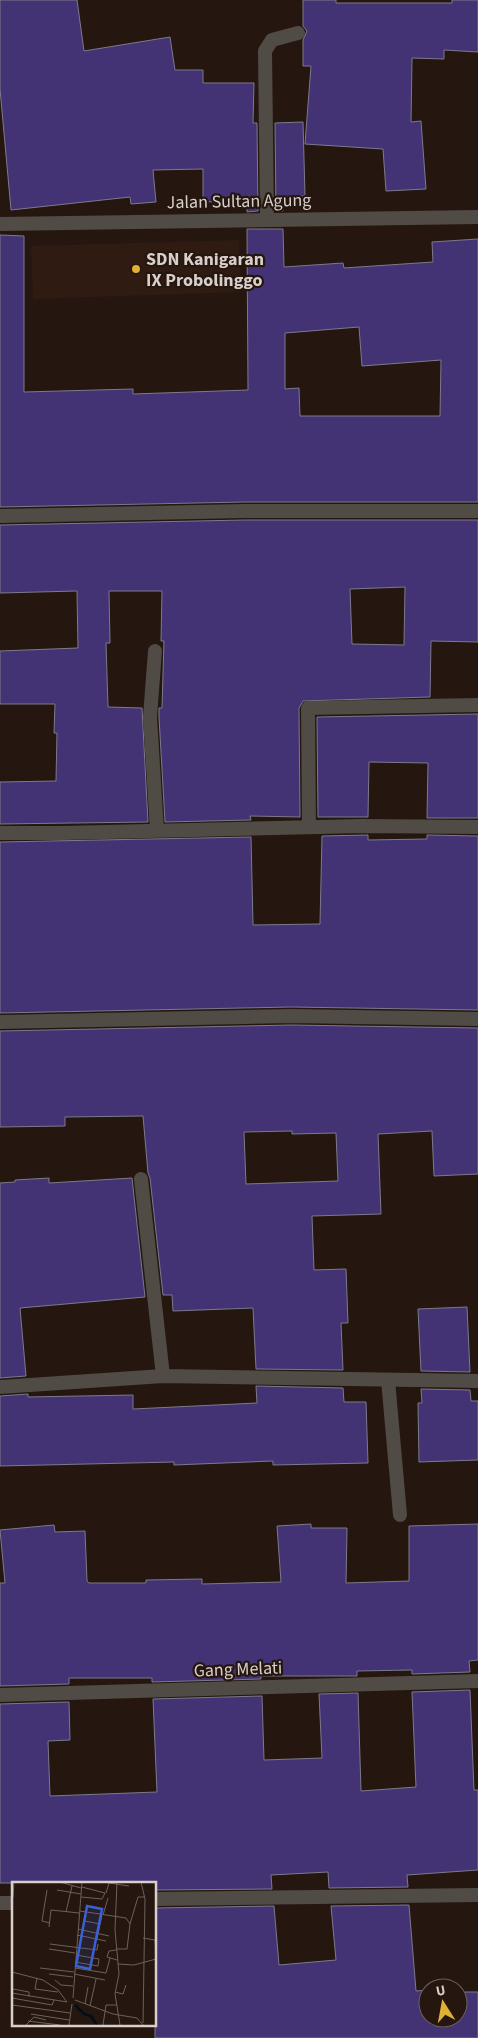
<svg xmlns="http://www.w3.org/2000/svg" width="478" height="2038" viewBox="0 0 478 2038" font-family="'Source Sans 3',sans-serif">
  <style>
    .built { fill: #2f1b11 }
    .building { fill: #433375; stroke: #7c7a8b; fill-rule: evenodd }
    .lines { fill: none; stroke-linecap: round; stroke-linejoin: round }
    .minor { stroke: #504b45; stroke-width: 14 }
    .poi-dot { fill: #e0b034; stroke: #251710; stroke-width: 2 }
    .labels { text-anchor: middle; stroke-width: 4.5; stroke-linejoin: round; paint-order: stroke }
    .street-label { font-size: 18px; fill: #d9cfca; stroke: #251710 }
    .poi-label { font-size: 18px; font-weight: bold; fill: #d9cfca; stroke: #251710; text-anchor: start }
    .inset-river { fill: none; stroke: #000e1c; stroke-width: 2.5 }
    .inset-road { fill: none; stroke: #6d615a; stroke-width: 1 }
    .view { fill: #3961d6; fill-opacity: 0.15; stroke: #3961d6; stroke-width: 2.5 }
    .inset-edge { fill: none; stroke: #d9cfca; stroke-width: 2.5 }
  </style>
  <rect width="100%" height="100%" fill="#251710"/>
  <path class="built" d="M239,240L241,292L33,299L31,246Z"/>
  <path class="building" d="M0,0H77L84,51L170,37L175,70H203V83H254L253,123H257L258,211L247,212V201L203,202V169L153,170L156,202L131,204L130,197L11,210L0,89Z
    M303,0H336V3H452V0H478V52L444,50V59L412,58L411,122L421,121L426,189L386,191L383,149L305,144L311,66H303V40L307,31L303,26Z
    M303,122L305,196L284,197L283,211H276L275,123Z
    M247,229H283L284,267L343,263L344,268L433,262L432,242L478,239V502H245L0,507V235L24,236V392L133,389V394L248,390ZM359,327L362,366L441,360L440,416H300L299,388L285,389V333Z
    M245,520H478V642L431,641L430,697L303,701L299,708L300,817L250,816L251,820L165,822L159,717V708H162L164,641H161L162,591H109L110,643H106L108,707L142,708L148,822L0,824V782L56,781L57,733H54L55,704H0V651L78,648L77,591L0,593V525ZM405,587L404,645L352,644L350,589Z
    M478,714V818H427L428,763L369,762L368,817H318L317,717Z
    M368,835V840L427,839V835L478,836V1010L291,1007L0,1013V842L251,837L253,925L320,924L322,836Z
    M291,1025L478,1028V1174L434,1176L432,1131L378,1134L381,1214L312,1216L314,1270L346,1269L348,1323H341L343,1370L256,1369L253,1308L173,1311L172,1295H163L150,1178L148,1173L143,1116L65,1117V1126L0,1127V1031ZM292,1131V1134L336,1133L338,1181L246,1184L244,1132Z
    M49,1178V1183L132,1178L145,1297L20,1308L26,1376L0,1378V1183L15,1182V1180Z
    M467,1307L470,1372L421,1371L418,1309Z
    M256,1386L343,1388L344,1402H366L368,1463L273,1465V1461L174,1465V1462L0,1466V1396L28,1394V1397L133,1395V1409L257,1403Z
    M421,1389L470,1390L471,1401H478V1460L419,1462L418,1403H422Z
    M311,1524V1528H347L346,1583L409,1581V1526L478,1524V1660L469,1661L470,1672L412,1674V1670L357,1671V1676H261V1679L152,1682V1678H69V1684L0,1686V1583H5L0,1530L54,1525L55,1532L85,1531L87,1581L89,1583H146V1580L202,1579V1584L281,1582L277,1526Z
    M470,1690L474,1790H478V1870L407,1875L408,1887L329,1888L328,1872L271,1875L272,1889L155,1890V1883H0V1704L69,1702L70,1740L48,1741L50,1796L157,1792L153,1699L262,1696L264,1760L322,1758L319,1694L358,1693L361,1791L416,1787L412,1692Z
    M409,1905L416,1991L428,1990V2018H458V1992H478V2038H155V1908L274,1906L279,1965L336,1960L331,1906Z"/>
  <g class="lines">
    <path class="minor" d="M267,219L265,51L272,40L298,33
      M0,224L478,217
      M0,516L245,511H478
      M155,651L150,717L157,831
      M309,827L308,708L478,705
      M0,833H62L362,826L478,827
      M0,1022L291,1016L478,1019
      M141,1179L163,1376
      M388,1380L400,1515
      M0,1387L163,1376L478,1381
      M0,1695L478,1681
      M155,1899L478,1895
      M0,1903H14"/>
  </g>
  <circle class="poi-dot" cx="136" cy="269" r="5"/>
  <g class="labels">
    <g class="street-label">
      <text transform="translate(239 201) rotate(-1)" y="6">Jalan Sultan Agung</text>
      <text transform="translate(238 1669) rotate(-2)" y="6">Gang Melati</text>
    </g>
    <g class="poi-label">
      <text x="146" y="265">SDN Kanigaran<tspan x="146" dy="21">IX Probolinggo</tspan></text>
    </g>
  </g>
  <g transform="translate(12 1882)">
    <rect width="144" height="144" fill="#251710"/>
    <path class="inset-river" d="M63,123L72,132L79,134L85,143"/>
    <path class="inset-road" d="M48,0L69,6M105,0L103,48L107,92L103,112L108,143M129,0L133,17L131,141M35,8L30,39L38,41M45,8L69,12M94,11L97,1L117,4M1,15L2,0M69,15L90,17L93,11L70,5M68,29L114,36L118,42L126,15H133M54,30L60,4M91,33L96,16M73,39L88,42M37,45L39,28L67,31M66,47L97,54M65,53L94,59M131,56L143,58L144,73M85,57L90,33M38,62L85,68L86,62M37,67L63,71M104,67H115L118,42M104,68L97,69L95,75L105,78M63,80L86,84L87,77L64,73M106,82L122,83L144,77M28,86L62,90M63,86L94,91L98,76M0,90L31,98L46,108L55,120M37,92L61,95M62,92L93,98M25,96L23,107L46,110M43,98L49,103L61,104M1,107L17,110V115M103,110L111,112L114,103M0,111L55,120M0,116L40,123L42,118M61,116L70,0M63,118L101,132L125,136L131,143M73,122L76,105M0,123L58,131M78,124L84,97M19,132L57,138M16,139L48,143M14,143L22,135L34,138M57,143L60,122M91,143L94,123H105"/>
    <path class="view" d="M75,24L90,27L78,87L64,84Z"/>
    <rect width="144" height="144" class="inset-edge"/>
  </g>
  <g transform="translate(443 2003) rotate(349)"><circle r="24" fill="#251710" stroke="#6d615a"/>
  <path d="M0-4L9 19L0 12L-9 19Z" fill="#e0b034"/>
  <text y="-8" font-size="14" font-weight="bold" text-anchor="middle" fill="#d9cfca">U</text>
  </g>
</svg>
